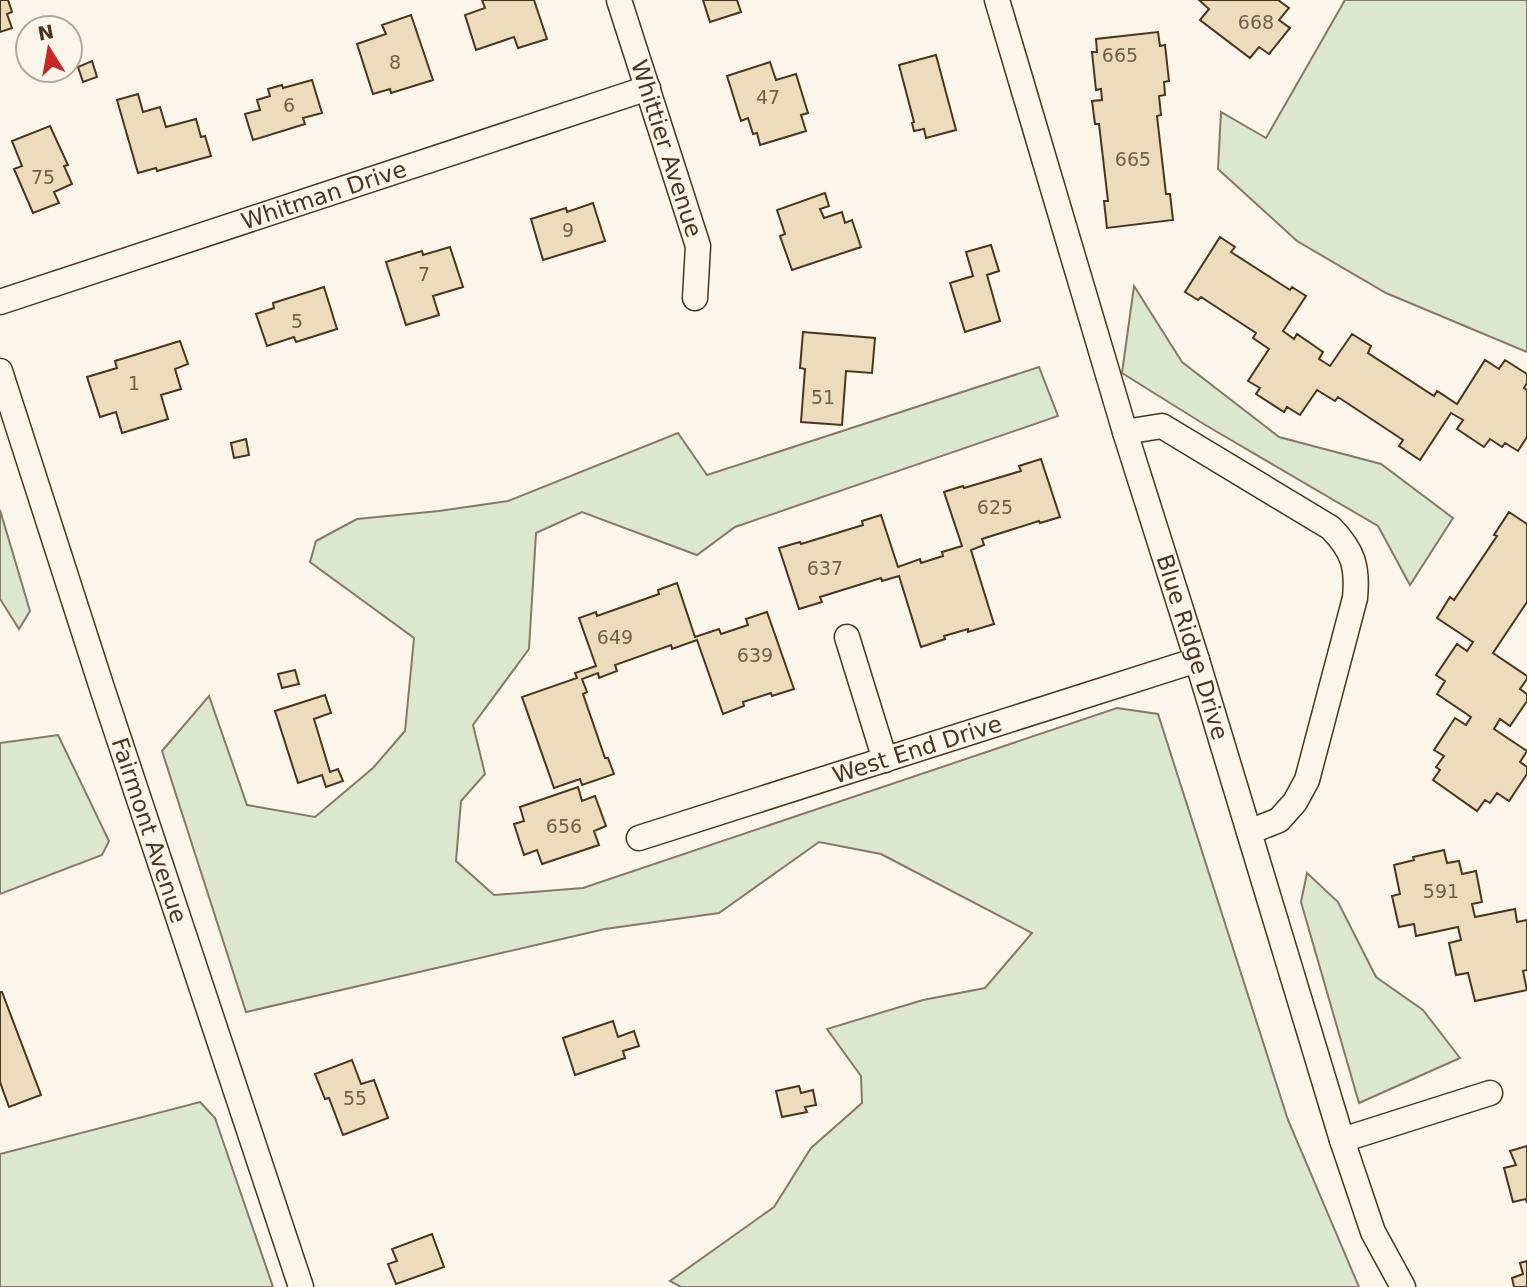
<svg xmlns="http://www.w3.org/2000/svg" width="1527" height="1287" viewBox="0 0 1527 1287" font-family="'DejaVu Sans',sans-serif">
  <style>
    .green { fill: #dce7d0; stroke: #887966; stroke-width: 2 }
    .building { fill: #ecdcbc; stroke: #4a3520; stroke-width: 2 }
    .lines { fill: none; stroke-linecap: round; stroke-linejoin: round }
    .street-casing { stroke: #4a3520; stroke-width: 27 }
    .street { stroke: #fbf6e9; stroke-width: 24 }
    .labels { text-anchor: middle; stroke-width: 5; stroke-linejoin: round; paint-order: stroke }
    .number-label { font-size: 19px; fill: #725f47 }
    .street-label { font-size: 23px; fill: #4a3520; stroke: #fbf6e9 }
  </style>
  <rect width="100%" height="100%" fill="#fbf6e9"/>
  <path class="green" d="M1345,0H1527V352L1386,293L1297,241L1218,169L1221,112L1266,138Z
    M1134,286L1182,362L1279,437L1381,464L1453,518L1410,585L1378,526L1207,426L1122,373Z
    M1039,367L1058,416L735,527L697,555L582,512L536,533L529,649L473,725L485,774L461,801L456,861L494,895L583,888L1117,708L1158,714L1288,1120L1359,1287H681L670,1281L774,1207L811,1148L862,1103L861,1076L827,1029L923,1000L985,988L1032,933L881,854L819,842L719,913L605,929L246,1012L162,751L209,696L247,805L315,817L373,768L405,731L414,638L310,562L316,541L357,519L439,511L508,501L678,433L707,475Z
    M0,510L30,611L19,629L0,599Z
    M58,735L109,841L102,855L0,894V743Z
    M1307,873L1338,902L1376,977L1423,1010L1460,1058L1359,1103L1301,902Z
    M200,1102L215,1118L273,1287H0V1154Z"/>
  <path class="building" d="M0,0H8L12,12L7,14L12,28L0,32Z
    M482,0H534L547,39L518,48L514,37L476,50L465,15L485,8Z
    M703,0H737L741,12L710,22Z
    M1199,0H1278L1289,8L1279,20L1290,28L1269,54L1259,47L1250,58L1200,20L1209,9Z
    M411,15L433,80L391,93L390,89L373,94L357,44L386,34L382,25Z
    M1158,32L1160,46L1165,45L1169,81L1164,82L1165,95L1159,96L1161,115L1157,116L1166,194H1170L1173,220L1107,228L1104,201H1108L1099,124H1095L1092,101L1102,100L1101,89L1096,90L1092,52H1097L1096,39Z
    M936,55L956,130L926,138L924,129L914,131L912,123L914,122L899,65Z
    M92,61L97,77L83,82L78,67Z
    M770,62L776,80L796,74L808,113L801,115L806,131L760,145L757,133L753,134L748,118L741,121L727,76Z
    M312,80L322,113L303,118L305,124L253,140L245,114L260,110L257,100L270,96L268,89L282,85L283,88Z
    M138,94L143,112L160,107L166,127L196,119L201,137L205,136L211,156L157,171L156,168L138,173L117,100Z
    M50,126L68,165L64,166L72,184L54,192L59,203L33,213L14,169L22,166L12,141Z
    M825,193L829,206L820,209L824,218L842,212L845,223L852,220L861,247L792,270L780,236L785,234L777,210Z
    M593,203L605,241L543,260L531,219L566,208L567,212Z
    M1220,237L1235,247L1231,252L1290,290L1292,287L1306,296L1283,331L1294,339L1297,334L1323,352L1319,359L1330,366L1352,334L1371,346L1368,353L1434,396L1437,391L1457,404L1485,360L1499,369L1505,360L1527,374V383L1524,388L1527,390V437L1518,451L1505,443L1502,447L1490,439L1484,447L1457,429L1463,420L1451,413L1420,460L1399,446L1403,440L1338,397L1335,401L1317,390L1300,415L1287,407L1284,412L1256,394L1260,388L1248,381L1269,349L1253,338L1256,333L1201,297L1198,300L1185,292Z
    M991,245L999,271L987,275L1000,321L965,332L950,283L973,276L966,252Z
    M450,247L463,287L433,296L439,315L406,325L386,262L422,251L423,255Z
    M324,287L337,329L296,342L294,337L267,346L256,314L274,308L273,303Z
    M803,332L875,338L872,373L846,371L842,425L801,422L805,369L800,368Z
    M180,341L188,364L175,369L181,389L161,395L168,419L122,433L116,412L100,417L87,377L117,368L115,361Z
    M246,439L249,455L234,458L231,443Z
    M1041,459L1060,517L1040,523L1039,521L982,539L984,545L971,550L994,624L968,632V629L944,636L945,639L921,647L899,576L882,581L881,578L820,597L822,602L799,609L779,548L800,542L801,544L863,525L862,521L881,515L898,567L920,559L921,563L943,556L942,552L962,546L944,492L963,486L964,488L1021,471L1019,466Z
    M1509,512L1527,524V602L1493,653L1527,676V679L1520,689L1527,694V701L1510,726L1500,719L1494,729L1527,751L1520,762L1527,767V774L1509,801L1497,793L1490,803L1485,800L1477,811L1433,780L1440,770L1436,767L1444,756L1434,750L1455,718L1466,725L1471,717L1437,694L1445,681L1436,675L1457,644L1467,651L1473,642L1437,618L1450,597L1454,600L1497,536L1494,535Z
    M677,583L695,637L719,629L721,634L748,625L746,619L767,612L794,689L772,696L771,693L743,702L744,706L723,714L697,640L672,649L671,645L615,665L617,671L599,678L598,673L582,679L587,692L583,694L605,758H608L614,774L582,785L580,779L554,788L522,697L577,678L575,673L596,666L579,618L596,612L597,616L659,594L658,590Z
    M295,670L299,684L282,688L278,674Z
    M325,695L331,713L314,719L330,772L338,769L343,781L326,787L322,775L298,783L275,711Z
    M578,787L582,801L595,796L606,826L594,831L599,845L542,864L537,850L524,855L514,824L524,821L520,807Z
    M1444,850L1447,863L1459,861L1462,874L1476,871L1482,902L1472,904L1475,917L1515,909L1517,922L1527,920V970L1523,971L1527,990L1475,1001L1468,973L1456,975L1449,943L1461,940L1458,927L1416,936L1414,924L1399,927L1392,896L1400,894L1394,865L1414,860L1413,857Z
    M0,992H2L41,1095L9,1107L0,1082Z
    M613,1021L618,1037L634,1031L639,1046L623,1051L625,1058L575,1075L563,1038Z
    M352,1060L361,1084L374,1080L388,1118L343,1135L329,1098L325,1099L315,1074Z
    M799,1086L801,1093L813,1090L816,1105L805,1107L807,1112L782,1117L776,1091Z
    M1527,1146V1203L1526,1199L1513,1202L1504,1168L1516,1165L1510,1151Z
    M432,1234L444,1267L396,1284L388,1264L397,1261L392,1249Z
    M1527,1261V1287H1514L1512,1278L1523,1274L1520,1263Z"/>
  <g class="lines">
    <g class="street-casing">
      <g id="street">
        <path id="s1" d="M619,0L698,246L695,298"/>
        <path id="s2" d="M997,0L1125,432L1197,660L1342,1140L1373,1232L1403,1287"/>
        <path id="s3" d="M0,302L648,88"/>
        <path id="s4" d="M0,371L102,688L301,1287"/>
        <path d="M1125,432L1162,426L1331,528C1353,551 1358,566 1355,598L1307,780L1295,802L1279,820L1249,832"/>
        <path d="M847,637L885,760"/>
        <path id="s5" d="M639,838L1197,660"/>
        <path d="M1342,1140L1490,1093"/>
      </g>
    </g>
    <use href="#street" class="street"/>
  </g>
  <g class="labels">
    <g class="number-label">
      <text x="1256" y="29">668</text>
      <text x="1120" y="62">665</text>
      <text x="395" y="69">8</text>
      <text x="768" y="104">47</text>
      <text x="289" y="112">6</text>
      <text x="1133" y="166">665</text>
      <text x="43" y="184">75</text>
      <text x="568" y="237">9</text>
      <text x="424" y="281">7</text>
      <text x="297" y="328">5</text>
      <text x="134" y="390">1</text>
      <text x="823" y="404">51</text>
      <text x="995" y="514">625</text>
      <text x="825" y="575">637</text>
      <text x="615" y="644">649</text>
      <text x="755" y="662">639</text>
      <text x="564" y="833">656</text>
      <text x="1441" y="898">591</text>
      <text x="355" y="1105">55</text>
    </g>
    <g class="street-label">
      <text dy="8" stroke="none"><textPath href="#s1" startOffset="156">Whittier Avenue</textPath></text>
      <text dy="8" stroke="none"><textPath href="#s3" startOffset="341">Whitman Drive</textPath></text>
      <text dy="8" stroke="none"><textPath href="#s2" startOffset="676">Blue Ridge Drive</textPath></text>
      <text dy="8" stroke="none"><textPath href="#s5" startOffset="292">West End Drive</textPath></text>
      <text dy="8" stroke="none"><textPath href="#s4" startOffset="483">Fairmont Avenue</textPath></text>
    </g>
  </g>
  <g transform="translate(49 49) rotate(349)"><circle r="33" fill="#fbf6e9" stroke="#b4a999" stroke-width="2"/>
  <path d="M0-5L12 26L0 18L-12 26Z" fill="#c62828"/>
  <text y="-10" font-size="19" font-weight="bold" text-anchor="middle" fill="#4a3520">N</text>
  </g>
</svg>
